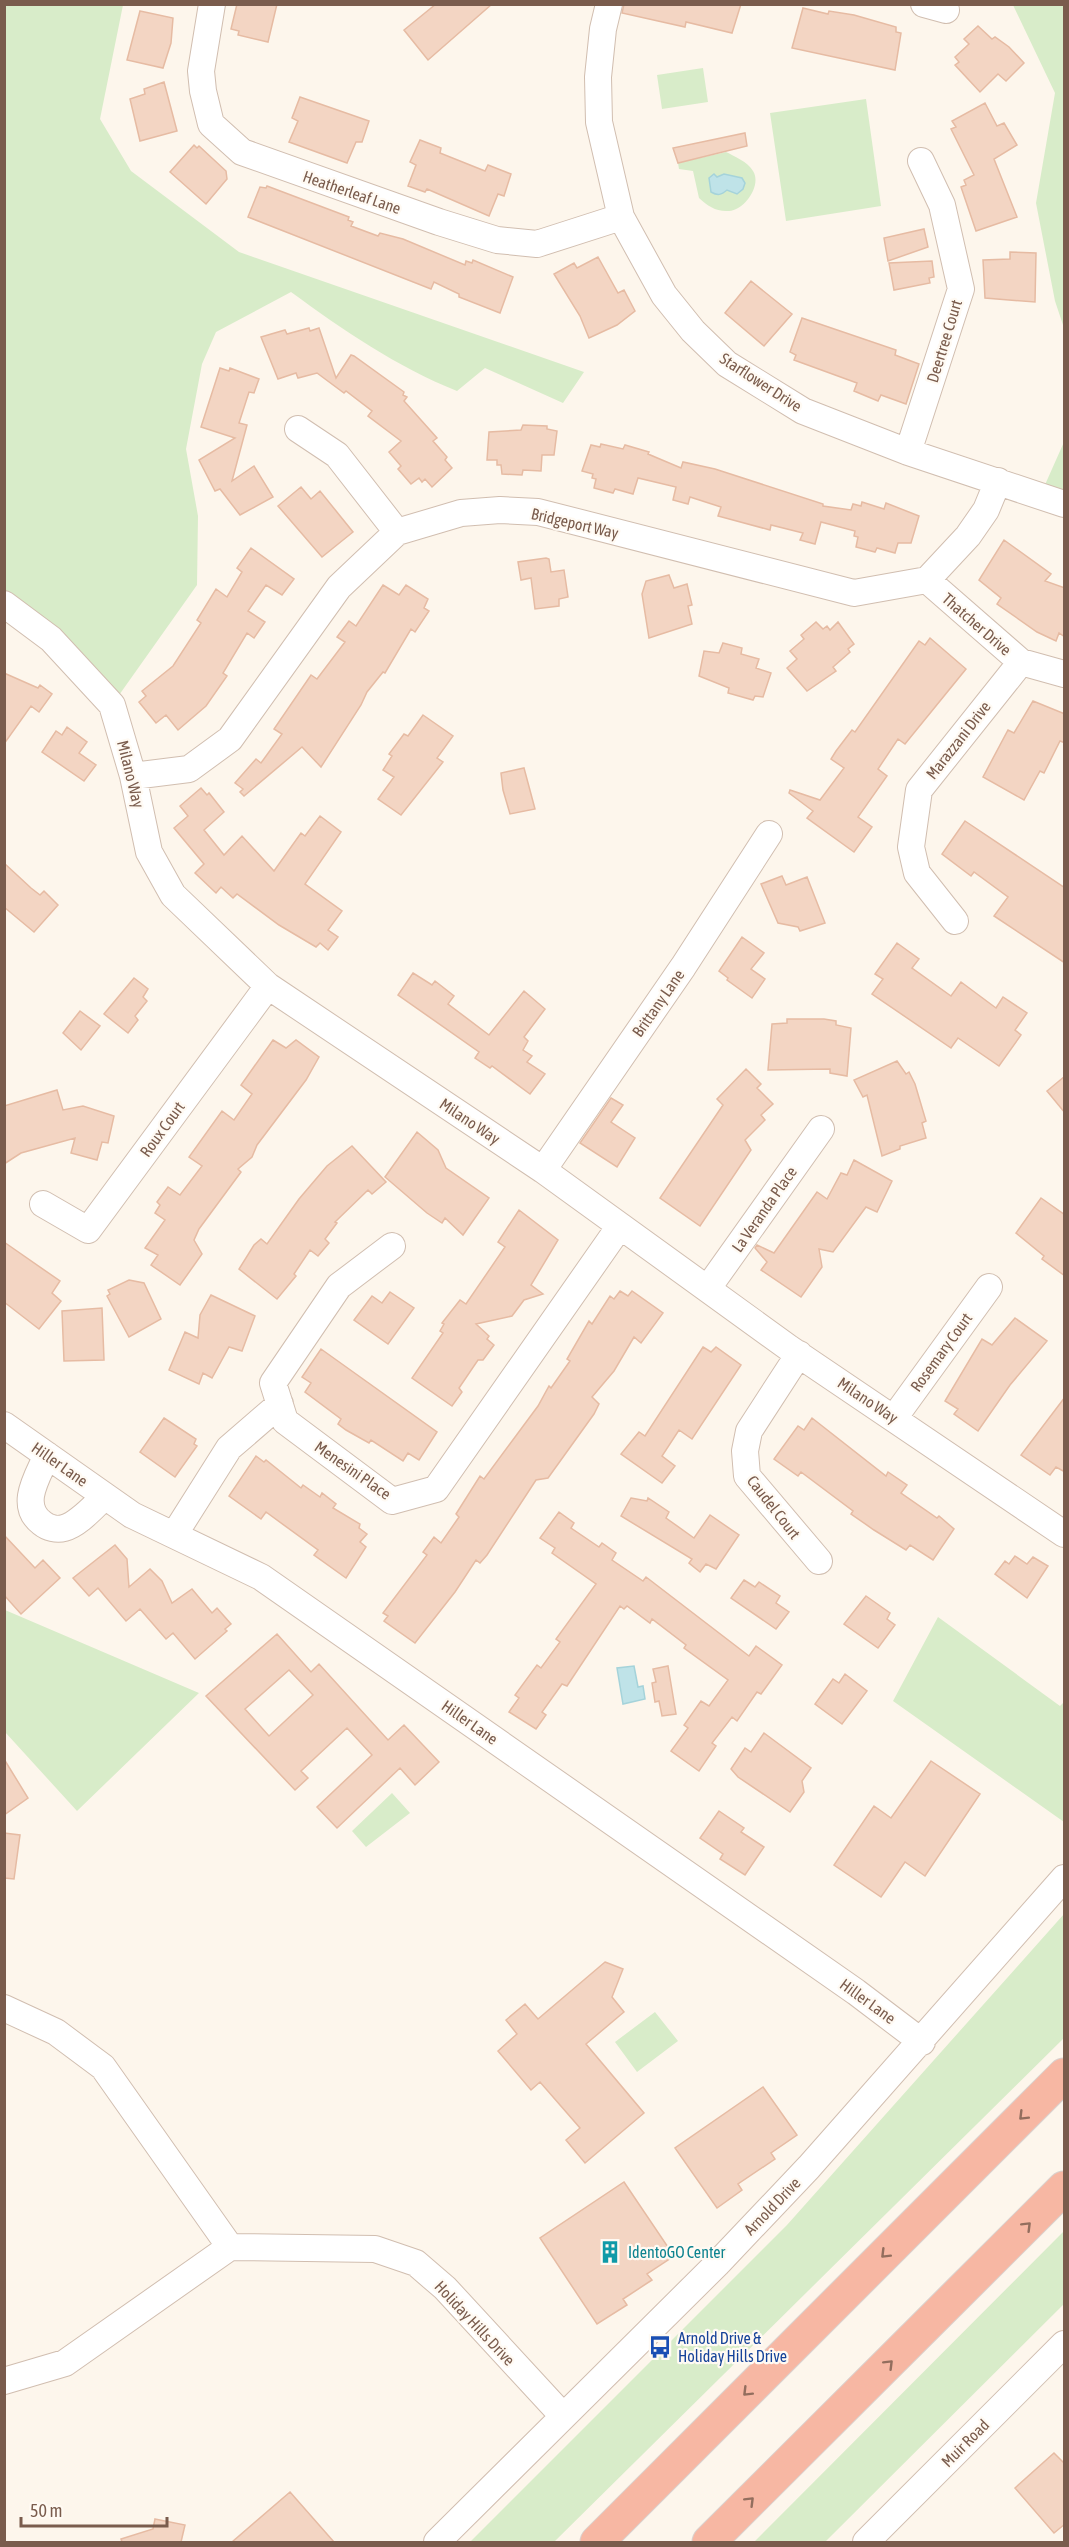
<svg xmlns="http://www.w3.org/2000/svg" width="1069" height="2547" viewBox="0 0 1069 2547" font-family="'Asap Condensed',sans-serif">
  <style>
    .green { fill: #d8ecc9 }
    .water { fill: #bfe3e8; stroke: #a5d3da; stroke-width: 1.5 }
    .building { fill: #f3d5c3; stroke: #e6bba3; stroke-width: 1.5; fill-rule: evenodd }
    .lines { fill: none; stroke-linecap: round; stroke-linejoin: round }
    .minor-casing { stroke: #d1beb0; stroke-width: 28 }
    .highway-casing { stroke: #dad1cd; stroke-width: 35 }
    .minor { stroke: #fff; stroke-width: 26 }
    .highway { stroke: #f7b7a3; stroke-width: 33 }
    .oneway { stroke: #936e5e }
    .labels { text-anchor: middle; stroke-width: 4.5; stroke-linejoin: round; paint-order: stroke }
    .street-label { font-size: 16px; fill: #7a5c4d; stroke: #fffaf3 }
    .culture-label { font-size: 16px; fill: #0d838f; stroke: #fffaf3; text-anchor: start }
    .transit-label { font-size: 16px; fill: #164399; stroke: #fffaf3; text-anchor: start }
  </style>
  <rect width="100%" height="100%" fill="#fdf6ec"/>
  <path class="green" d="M4,5H123L100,119L131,171L239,252L584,372L563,403L485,368L457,391C397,367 343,330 291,292L216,332L202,364L186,449L198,516L197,585L112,705L5,604Z
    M1013,5H1064V328L1055,301L1036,203L1055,93Z
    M703,68L708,102L662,109L657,75Z
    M866,99L881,206L786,221L770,113Z
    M726,152C734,156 748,162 753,171C762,185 745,210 729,211C716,212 708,206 699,198L693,171L679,169L678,163Z
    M1064,442V504L1040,496Z
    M5,1610L199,1693L77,1811L5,1732Z
    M938,1617L1060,1706L1064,1702V1822L893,1701Z
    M392,1793L410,1813L366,1847L352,1831Z
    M1064,1914V2038L554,2542H470L787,2225Z
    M655,2012L678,2041L637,2072L615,2042Z
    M1064,2231V2304L825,2542H754Z"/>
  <path class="water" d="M714,174L717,177L724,174L742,178L745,183L743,189L737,194L727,190C721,195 718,196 711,192L709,178Z
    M634,1666L638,1687L643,1686L645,1699L623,1704L617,1668Z"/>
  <path class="building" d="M237,4H277L268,42L238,35L239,31L231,29Z
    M436,4H492L428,60L404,30Z
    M624,4H741L732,33L686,22L685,27L622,13Z
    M803,8L828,14L829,11L854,15L896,27V32L901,33L895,70L792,48Z
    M140,11L173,18L171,43L163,68L127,60Z
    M978,26L992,39L995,37L1009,47L1024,63L1006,81L998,74L980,92L955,65L959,62L955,57L969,44L964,39Z
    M164,82L177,131L140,141L130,99L145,94L144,89Z
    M300,97L369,121L362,142H356L347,163L289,142L298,121L292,118Z
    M985,103L997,126L1004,123L1017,145L994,159L1017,217L976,231L961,187L966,185L964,180L974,175L951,129L956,127L952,121Z
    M745,133L747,146L678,163L673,148Z
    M420,140L441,148L440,153L485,171L488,165L511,174L504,196L498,194L489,216L427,189L425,192L408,186L416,165L410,162Z
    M194,145L197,148L199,146L226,171L227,179L206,204L170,172Z
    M267,186L349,217L348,220L353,222L351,226L378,236L380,233L403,239L465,265L466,261L472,263L473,260L513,277L500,313L459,297V294L434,282L431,289L248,217L260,187L266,188Z
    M924,229L928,247L888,261L884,238Z
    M1010,252L1036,253L1035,302L985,298L983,260L1010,259Z
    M598,257L618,293L624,290L635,311L617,325L589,338L580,316L554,274L574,263L577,268Z
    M932,261L934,277L929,278L930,283L894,290L889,263Z
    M751,281L792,314L764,346L725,313Z
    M802,318L896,350L895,355L919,364L906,404L881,395L878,401L854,391L857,383L794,360L796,355L790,352Z
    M309,328L310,331L319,328L336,378L351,355L354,356L404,392L403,395L407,397L404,401L437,438L433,441L447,457L445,460L452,468L432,487L425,479L422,482L419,478L411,484L398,469L401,466L389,452L401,441L368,416L372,411L346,391L344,393L317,373L298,378L296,373L278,379L261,337L285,330L287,334Z
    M220,368L229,371L230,368L259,379L254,393L249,392L239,423L247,425L232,481L254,466L273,497L240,515L220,489L215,491L199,460L235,438L201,427Z
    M523,425L547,426V429L557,431L554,455H542L541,471L523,470L522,475L502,474L501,465H497V460H487L489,432L521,430Z
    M601,444L623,449L625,445L649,452L648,454L681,468L683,462L715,469L823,504V506L851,510L853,504L861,506L862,502L884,509L886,503L919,516L911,543H898L895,553L877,548L875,552L856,547L858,537L854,536L855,531L821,522L815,544L800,540L803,533L771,525L770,530L718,516L721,507L690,497L688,504L673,500L676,487L638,478L633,494L615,489L613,493L594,488L596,479L592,478L593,474L582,471L591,445L600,447Z
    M301,487L311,499L320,491L353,532L322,557L278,506Z
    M1004,540L1051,574L1045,581L1065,588V637L1059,633L1056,641L1037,632L997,604L1001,598L979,580Z
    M251,548L294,579L282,595L266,585L248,611L265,622L254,638L247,633L223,673L227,676L206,706L178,730L166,715L156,723L139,702L146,696L142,691L173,666L201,623L197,620L216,589L227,597L242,572L237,568Z
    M546,558L549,559L551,572L564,570L568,597L559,599V606L535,609L531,578L521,580L518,562Z
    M669,575L674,588L687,584L692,605L688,606L692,624L649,638L642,594L646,581Z
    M383,585L399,595L406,585L428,599L424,608L429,611L415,632L411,629L385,673L383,672L367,692L361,705L321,767L302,747L244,796L240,792L243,789L235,783L256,759L261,763L282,734L274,729L311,675L317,679L345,642L337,637L349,621L356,626Z
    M816,622L823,629L827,626L830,630L838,622L854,644L848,649L850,652L833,667L836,671L807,691L787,668L797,659L790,651L804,639L801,635Z
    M930,638L966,669L905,744L898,739L878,769L887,776L858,817L872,827L854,852L807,818L813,811L789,793L790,790L820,800L844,768L831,759L836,751L852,730L855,732L919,641L925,645Z
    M723,643L742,648L741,654L759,659L756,668L771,673L763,697L755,696L753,700L728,693L729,688L699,676L704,651L719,653Z
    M4,673L38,688L40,685L52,694L39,712L31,706L4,744Z
    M1033,701L1065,714V743L1060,741L1044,773L1040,771L1024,800L983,777L1008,730L1014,733Z
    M423,715L453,736L437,758L443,762L401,815L378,799L394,777L383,770L392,756L389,754L404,734L408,736Z
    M67,727L87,742L79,753L96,765L84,781L42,752L56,731L62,735Z
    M524,768L535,809L510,814L503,790L501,773Z
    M201,788L207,795L209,793L224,812L204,830L224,855L242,836L274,871L301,833L305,836L320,816L341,832L305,884L342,911L328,930L338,937L328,950L320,943L316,947L279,925L237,894L233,898L221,887L216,893L195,873L204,864L174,828L188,816L180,806Z
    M965,821L1065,888V963L994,916L1008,897L974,872L971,876L942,854Z
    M4,863L31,888L40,895L44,891L58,905L34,932L4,907Z
    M782,876L786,885L807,877L825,923L800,931L798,927L778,923L761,884Z
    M742,937L764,953L751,969L765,979L752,998L727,980L728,978L719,971Z
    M897,943L919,959L912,968L951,996L961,982L996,1008L1003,997L1027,1013L1015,1030L1021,1035L999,1066L958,1038L951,1048L872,994L883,979L875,974Z
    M413,973L432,985L435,981L454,996L448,1004L489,1035L524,991L545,1009L524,1037L528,1041L523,1050L532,1056L527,1062L545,1074L530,1094L492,1066L490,1068L475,1058L479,1052L398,995Z
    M134,978L148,989L143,997L147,1001L135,1016L138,1020L128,1033L104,1014Z
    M80,1011L100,1026L81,1050L63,1033Z
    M787,1019H824L836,1021V1025L851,1028L847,1076L830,1073V1069L768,1070L772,1024L787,1023Z
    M273,1040L286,1048L296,1040L319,1057L306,1080L257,1145L252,1157L238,1169L241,1172L199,1229L194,1240L202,1254L180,1285L151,1265L158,1255L145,1248L165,1220L155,1213L160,1205L157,1202L168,1187L180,1195L202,1166L189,1157L222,1111L234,1120L252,1094L241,1085Z
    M897,1061L906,1074L909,1072L915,1084L926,1121L922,1123L926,1138L900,1146V1149L882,1156L867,1095L863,1097L854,1080Z
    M746,1069L761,1084L757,1088L773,1104L761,1115L765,1120L745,1140L751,1150L700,1226L660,1198L723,1105L717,1099Z
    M1065,1076V1113L1047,1091Z
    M57,1090L63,1110L83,1106L114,1116L108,1143L102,1142L97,1160L71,1153L75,1138L21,1153L4,1164V1106Z
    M611,1098L623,1105L611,1122L635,1138L617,1167L580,1143Z
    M417,1132L438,1150L446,1168L489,1198L463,1235L445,1218L442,1223L427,1213L385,1177Z
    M352,1146L386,1182L372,1194L368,1190L335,1222L337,1223L325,1239L329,1243L318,1256L310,1250L294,1274L296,1276L277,1299L239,1269L254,1245L261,1239L267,1244L299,1199L327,1166Z
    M854,1160L892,1181L877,1212L866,1207L833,1252L819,1249L822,1267L801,1297L761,1270L767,1262L755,1248L757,1245L774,1253L817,1192L827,1199L841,1173L847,1175Z
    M1041,1198L1065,1215V1276L1042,1259L1044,1256L1016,1233Z
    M519,1210L558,1240L531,1285L543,1294L524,1300L512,1316L476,1324L489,1336L487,1339L494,1345L483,1360H478L459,1388L462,1392L452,1406L412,1378L443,1333L440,1331L444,1324L442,1323L460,1300L466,1304L505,1247L498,1242Z
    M4,1242L60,1281L52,1293L61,1301L39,1329L4,1302Z
    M129,1280L144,1283L161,1319L129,1337L107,1296L110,1294L108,1290Z
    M620,1291L628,1296L632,1291L663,1313L641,1343L634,1337L614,1371L592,1397L599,1404L594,1414L548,1478L536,1480L487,1555L480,1563L476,1560L455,1592L415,1643L384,1621L388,1616L383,1613L427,1555L423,1552L434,1537L441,1543L459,1517L456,1514L480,1476L484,1479L538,1406L549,1386L551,1388L570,1361L567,1359L589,1321L592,1324L610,1296L614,1299Z
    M390,1292L414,1308L388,1344L354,1320L372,1296L382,1303Z
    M211,1295L255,1316L242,1351L229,1347L212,1378L203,1373L199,1384L169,1370L185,1332L198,1338L200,1315Z
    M102,1308L104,1360L64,1361L62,1311Z
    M1015,1318L1047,1341L1010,1385L978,1431L954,1414L958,1409L945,1401L982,1339L992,1345Z
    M703,1347L711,1352L716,1347L741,1365L692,1439L679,1430L662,1456L675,1466L662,1483L621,1454L639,1432L645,1436Z
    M321,1349L437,1432L419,1460L408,1453L403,1461L371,1440L369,1443L346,1430L338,1424L341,1419L305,1392L311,1383L302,1377Z
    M1065,1397V1472L1056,1467L1050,1475L1021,1455Z
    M164,1418L196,1439L194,1444L197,1446L175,1477L140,1452Z
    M812,1418L886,1476L888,1472L907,1485L901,1493L937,1518L939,1516L954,1529L933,1560L910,1545L906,1550L874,1530L851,1514L853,1511L801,1472L798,1476L774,1459L798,1426L804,1430Z
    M256,1456L264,1462L266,1460L301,1488L303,1485L320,1497L322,1493L336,1504L333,1508L360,1524L359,1528L367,1534L360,1542L366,1547L346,1578L314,1555L318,1550L266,1512L261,1519L229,1496Z
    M631,1498L647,1501L648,1498L669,1512L666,1518L694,1538L710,1515L739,1535L716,1569L706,1564L700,1572L689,1563L692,1559L621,1516Z
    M559,1512L574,1523L571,1528L599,1547L602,1543L616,1553L612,1560L643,1581L646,1577L749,1656L756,1646L782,1665L761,1694L757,1692L737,1721L732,1717L712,1743L716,1746L699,1771L671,1751L688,1728L684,1725L701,1701L709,1706L728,1680L684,1648L686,1645L652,1619L650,1623L627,1606L624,1609L620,1606L567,1686L562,1684L542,1712L546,1715L536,1729L509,1712L519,1698L515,1695L537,1665L541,1668L560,1642L556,1639L596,1584L552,1553L555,1548L540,1538Z
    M4,1535L35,1568L43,1560L60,1578L21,1614L4,1595Z
    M115,1545L127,1559L129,1587L150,1569L162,1581L172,1603L192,1589L212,1613L217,1608L231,1624L225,1629L227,1631L195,1659L173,1633L166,1639L140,1609L126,1621L98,1588L89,1596L73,1578Z
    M1015,1556L1027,1564L1033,1557L1048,1566L1027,1598L995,1574L1005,1561L1009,1564Z
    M744,1580L755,1587L759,1582L780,1596L776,1603L789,1612L776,1629L731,1598Z
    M866,1596L890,1613L887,1619L895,1625L878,1648L844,1624Z
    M277,1634L311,1672L319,1664L388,1740L404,1725L439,1762L415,1785L400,1768L337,1828L317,1807L372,1755L347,1728L301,1771L308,1778L295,1790L206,1696ZM289,1670L313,1695L269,1736L245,1709Z
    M668,1666L676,1714L662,1716L659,1701L655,1702L652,1683L656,1682L653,1669Z
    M845,1674L867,1691L842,1724L815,1704L833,1679L839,1683Z
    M764,1733L811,1768L802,1781L804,1792L790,1812L738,1777L731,1769L745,1748L751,1752Z
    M4,1759L28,1798L4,1815Z
    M931,1761L980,1794L925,1876L905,1862L881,1897L834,1865L874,1806L891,1818Z
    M719,1811L744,1828L741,1832L764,1847L745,1875L720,1859L723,1854L700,1838Z
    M4,1833L20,1835L14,1879L4,1878Z
    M605,1962L623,1969L612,1997L624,2012L586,2044L644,2113L585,2163L566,2140L580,2128L540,2082L531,2090L498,2051L517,2034L506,2020L525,2004L538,2019Z
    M763,2087L797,2135L771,2153L775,2159L738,2184L742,2190L717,2208L675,2148Z
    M624,2182L674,2256L647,2274L652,2280L623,2299L627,2305L597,2324L540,2238Z
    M1054,2453L1065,2464V2524L1054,2533L1015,2488Z
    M290,2492L334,2542H232Z
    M155,2519L185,2525L181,2542H122L121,2539L153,2529Z"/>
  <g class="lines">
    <g class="minor-casing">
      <path id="minor" d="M212,4L201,71L203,91L211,124L242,152L439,222L497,240L537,244L621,217
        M609,4L603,29L598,77L599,122L621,217L664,295L693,331L727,364L803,411L908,452L1064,504
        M924,4L946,10
        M298,429L337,455L397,532
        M908,452L961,289L942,205L921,161
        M927,580L1021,662L1064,674
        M4,604L51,639L112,705L133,776L149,852L173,895L268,986L543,1170L789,1348L1064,1534
        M133,776L189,769L230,739L339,587L397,532L461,513L500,510L538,512L854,593L927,580L968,536L986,510L998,481
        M955,921L917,873L911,847L919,790L1021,662
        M543,1170L683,967L769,834
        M43,1204L88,1230L268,986
        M392,1246L339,1286L273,1383L285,1421L392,1501L436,1489L620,1226
        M708,1288L821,1129
        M799,1354L749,1431L745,1451L747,1476L819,1561
        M894,1418L989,1287
        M4,1425L132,1515L261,1577L856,1992L922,2042
        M47,1455C38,1476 18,1505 42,1523C48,1528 57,1530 64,1528C79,1524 94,1506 105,1496
        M174,1535L229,1448L280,1404
        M4,2008L56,2032L103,2067L230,2247
        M4,2381L65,2363L230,2247L375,2249L416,2263L445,2288L563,2416
        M437,2542L717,2264L809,2167L1064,1878
        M866,2542L1064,2344"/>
    </g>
    <g class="highway-casing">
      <path id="highway" d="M597,2542L1064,2075
        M709,2542L1064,2188"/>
    </g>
    <use href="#minor" class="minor"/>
    <use href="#highway" class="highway"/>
  </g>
  <defs><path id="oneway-chevron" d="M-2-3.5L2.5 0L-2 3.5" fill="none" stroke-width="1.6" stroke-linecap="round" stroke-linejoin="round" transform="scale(1.5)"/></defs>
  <g class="oneway">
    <use href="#oneway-chevron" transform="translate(1023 2116) rotate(135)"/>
    <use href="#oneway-chevron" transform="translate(1027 2226) rotate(-45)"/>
    <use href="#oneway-chevron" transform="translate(885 2254) rotate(135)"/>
    <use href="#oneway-chevron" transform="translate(889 2364) rotate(-45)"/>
    <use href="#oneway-chevron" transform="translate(747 2392) rotate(135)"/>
    <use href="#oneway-chevron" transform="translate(750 2501) rotate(-45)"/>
  </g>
  <defs>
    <g id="building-bare" transform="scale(1.8)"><path d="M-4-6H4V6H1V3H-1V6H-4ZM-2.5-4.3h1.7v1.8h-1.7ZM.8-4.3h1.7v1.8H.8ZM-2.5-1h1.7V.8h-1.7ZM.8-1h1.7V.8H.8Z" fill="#0f9aa8" stroke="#fffaf3" stroke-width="2.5" paint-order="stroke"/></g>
    <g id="bus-bare" transform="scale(1.8)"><path d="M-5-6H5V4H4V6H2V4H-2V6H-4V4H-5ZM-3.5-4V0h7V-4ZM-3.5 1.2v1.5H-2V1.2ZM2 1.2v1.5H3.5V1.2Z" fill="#1a4fb4" stroke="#fffaf3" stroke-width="2.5" paint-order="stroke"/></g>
  </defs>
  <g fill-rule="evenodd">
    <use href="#building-bare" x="610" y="2252"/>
    <use href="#bus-bare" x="660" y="2347"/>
  </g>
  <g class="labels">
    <g class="street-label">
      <text transform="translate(352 192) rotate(19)" y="6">Heatherleaf Lane</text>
      <text transform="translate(944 341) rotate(-73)" y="6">Deertree Court</text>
      <text transform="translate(761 382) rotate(33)" y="6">Starflower Drive</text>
      <text transform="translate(575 523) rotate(13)" y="6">Bridgeport Way</text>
      <text transform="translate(977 624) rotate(41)" y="6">Thatcher Drive</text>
      <text transform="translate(958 740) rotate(-52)" y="6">Marazzani Drive</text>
      <text transform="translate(131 774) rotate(76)" y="6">Milano Way</text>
      <text transform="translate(658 1003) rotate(-55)" y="6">Brittany Lane</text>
      <text transform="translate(470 1121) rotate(34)" y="6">Milano Way</text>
      <text transform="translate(162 1129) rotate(-54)" y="6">Roux Court</text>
      <text transform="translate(764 1209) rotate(-55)" y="6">La Veranda Place</text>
      <text transform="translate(941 1352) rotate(-54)" y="6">Rosemary Court</text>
      <text transform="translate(868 1400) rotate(34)" y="6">Milano Way</text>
      <text transform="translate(60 1464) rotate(35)" y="6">Hiller Lane</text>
      <text transform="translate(353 1470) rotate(35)" y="6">Menesini Place</text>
      <text transform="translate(774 1507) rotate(52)" y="6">Caudel Court</text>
      <text transform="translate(470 1722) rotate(35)" y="6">Hiller Lane</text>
      <text transform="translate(868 2001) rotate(36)" y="6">Hiller Lane</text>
      <text transform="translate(772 2206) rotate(-46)" y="6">Arnold Drive</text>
      <text transform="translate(475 2323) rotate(47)" y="6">Holiday Hills Drive</text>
      <text transform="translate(965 2443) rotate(-45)" y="6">Muir Road</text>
    </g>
    <g class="culture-label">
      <text x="628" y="2258">IdentoGO Center</text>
    </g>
    <g class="transit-label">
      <text x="678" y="2344">Arnold Drive &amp;<tspan x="678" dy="18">Holiday Hills Drive</tspan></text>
    </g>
  </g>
  <rect width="1069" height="2547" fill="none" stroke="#7a5c4d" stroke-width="12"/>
  <path d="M21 2517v9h146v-9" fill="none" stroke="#7a5c4d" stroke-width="3"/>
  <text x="30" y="2517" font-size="18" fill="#7a5c4d" stroke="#fffaf3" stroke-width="4.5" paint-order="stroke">50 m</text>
</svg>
